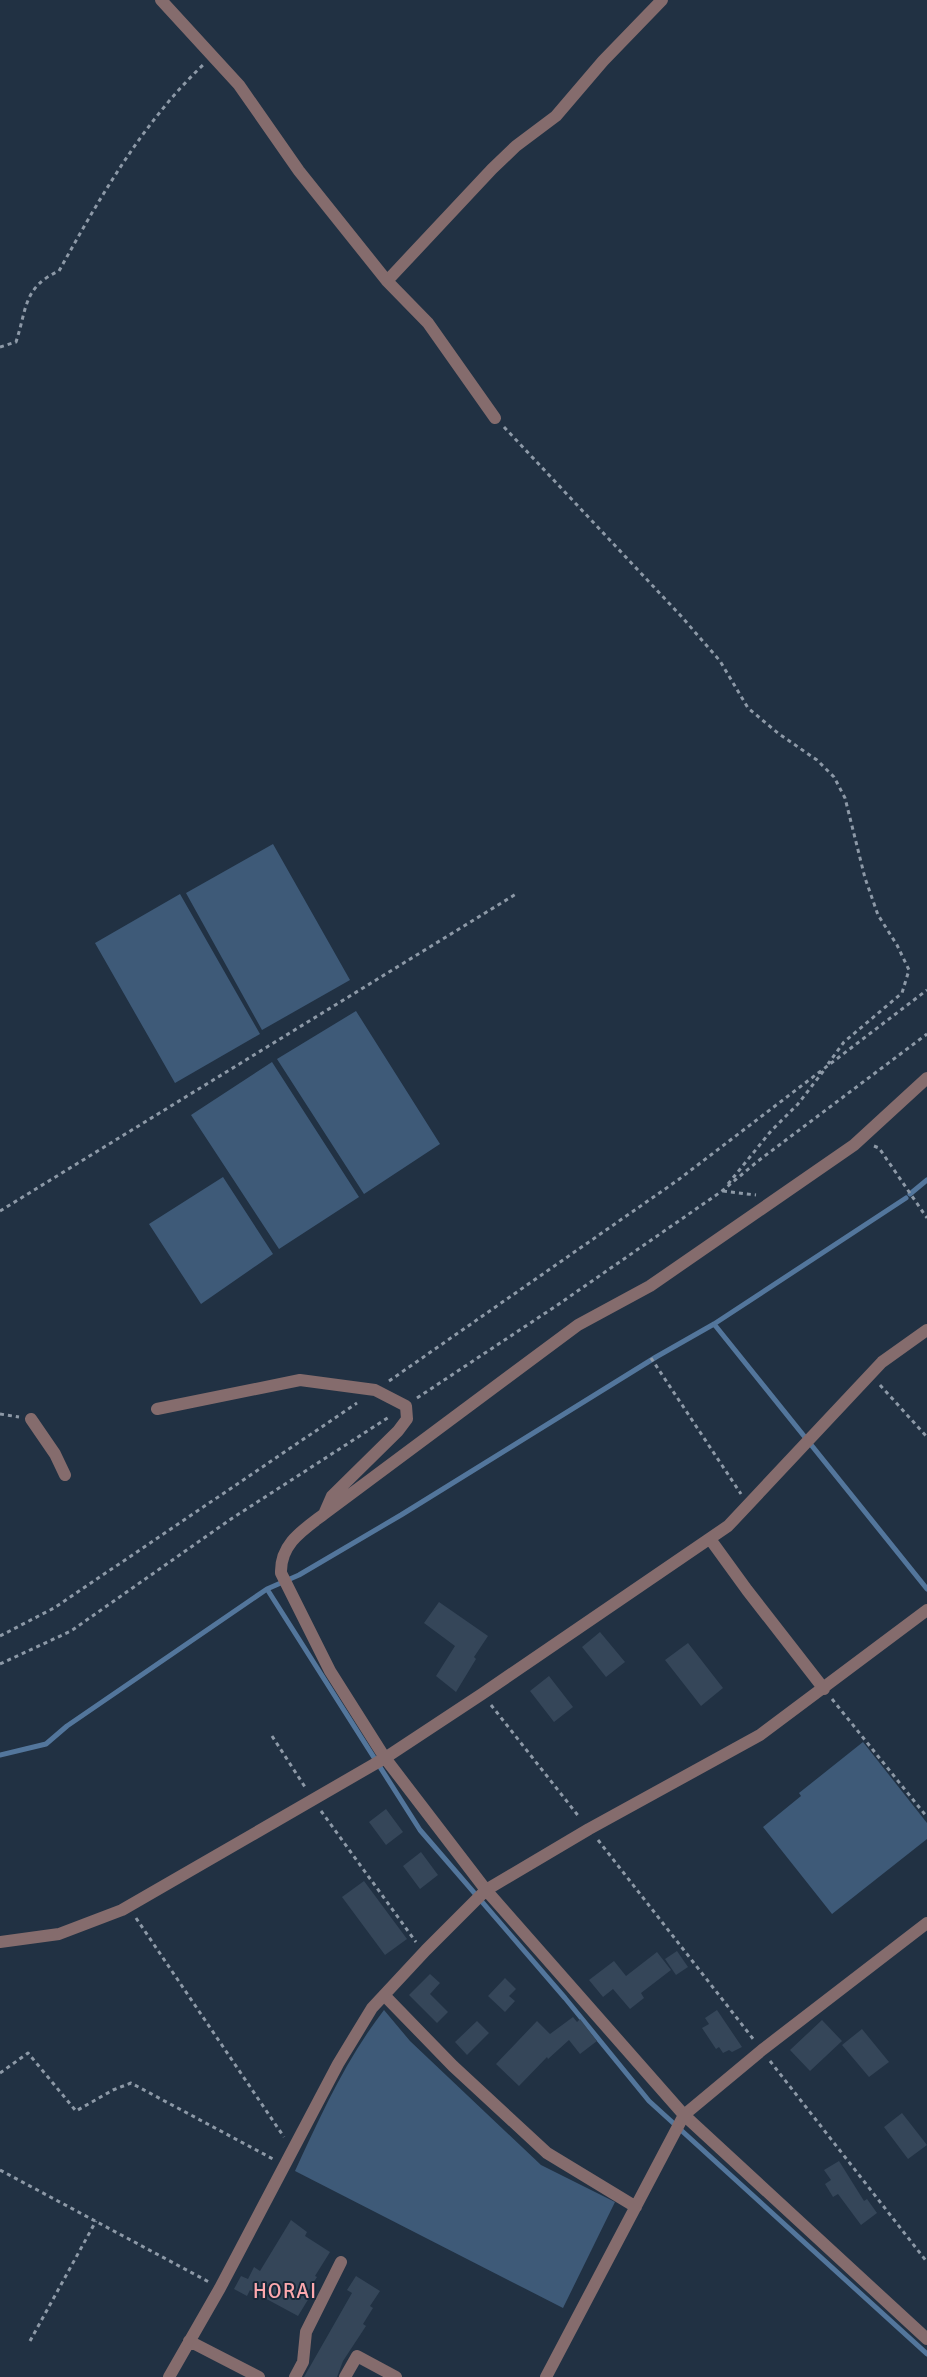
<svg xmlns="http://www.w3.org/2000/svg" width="927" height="2377" viewBox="0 0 927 2377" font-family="Signika,sans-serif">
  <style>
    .green { fill: #3e5a78 }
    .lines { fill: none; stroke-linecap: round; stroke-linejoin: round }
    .stream { stroke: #53769c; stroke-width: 5 }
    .building { fill: #354659 }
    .path { stroke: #8d99a7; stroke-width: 3; stroke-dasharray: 4 4; stroke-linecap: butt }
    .minor { stroke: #856c6d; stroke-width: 12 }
    .labels { text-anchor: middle; stroke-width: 4; stroke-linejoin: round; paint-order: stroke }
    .quarter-label { font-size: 21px; letter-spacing: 1px; fill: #fca8ad; stroke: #172738 }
  </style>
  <rect width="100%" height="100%" fill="#213143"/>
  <path class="green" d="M273,844L350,980L262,1030L186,893Z
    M180,894L260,1034L175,1083L95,943Z
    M356,1011L440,1144L364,1194L277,1059Z
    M272,1062L359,1197L279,1249L191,1115Z
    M223,1177L273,1254L201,1304L149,1224Z
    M863,1742L927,1823V1839L832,1914L763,1827L801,1796L799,1793Z
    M384,2010L410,2041L541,2165L615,2202L563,2308L295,2171C321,2115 346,2059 384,2010Z"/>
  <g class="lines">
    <path class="stream" d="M910,1194L927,1180
      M714,1324L927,1589
      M267,1589L420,1830L565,1998L649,2101L927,2354
      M0,1755L46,1744L67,1726L267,1589L299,1575L401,1515L656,1357L714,1324L906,1198"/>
  </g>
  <path class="building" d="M439,1602L488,1636L474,1657L476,1659L456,1692L436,1676L455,1646L424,1623Z
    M600,1632L625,1662L606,1677L582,1647Z
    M688,1643L723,1688L701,1706L665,1660Z
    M549,1676L573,1707L554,1722L530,1691Z
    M386,1809L403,1832L386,1845L369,1822Z
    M421,1852L438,1875L420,1889L403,1866Z
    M364,1881L407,1939L385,1955L342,1897Z
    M677,1951L688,1967L676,1975L665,1959Z
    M657,1952L671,1970L641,1993L644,1998L630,2009L613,1989L603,1997L589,1980L614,1961L626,1976Z
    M430,1974L440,1983L430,1994L448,2012L437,2023L409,1995Z
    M505,1978L516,1989L509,1996L515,2001L505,2012L488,1996Z
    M717,2010L742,2047L732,2052L729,2050L723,2053L719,2047L716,2049L702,2028L709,2024L705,2018Z
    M573,2017L577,2022L580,2019L597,2041L580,2054L569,2040L548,2059L547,2057L519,2086L496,2064L537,2021L550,2034Z
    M822,2020L842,2041L810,2071L790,2050Z
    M477,2021L489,2033L467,2055L455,2042Z
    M862,2029L889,2062L869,2077L842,2045Z
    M902,2113L927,2145L908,2159L884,2127Z
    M839,2161L864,2201L867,2199L877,2213L861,2225L838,2194L833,2197L825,2184L831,2180L824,2170Z
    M291,2220L307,2232L305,2236L330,2252L315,2276L317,2277L305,2296L309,2298L298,2316L250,2290L247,2296L234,2289L241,2276L248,2279L254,2267L260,2271Z
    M356,2276L380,2291L370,2306L373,2308L363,2324L366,2326L343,2361L337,2377H304L352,2293L347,2290Z"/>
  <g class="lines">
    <path class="path" d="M0,347L16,342C27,309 23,287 59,271C99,199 143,122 203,65
      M504,427L681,616L720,661L748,708L779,734L817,760L834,777L845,798L865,878L878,915L897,945L909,970L902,993L844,1042L828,1064
      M874,1146L879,1148L927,1218
      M728,1184L771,1131L798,1104L825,1069
      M723,1191L756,1195
      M0,1211L516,894
      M651,1358L741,1494
      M389,1381L678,1180L927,990
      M880,1385L927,1437
      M417,1398L556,1306L722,1191L758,1161L927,1034
      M0,1414L19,1417
      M0,1636L54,1608L357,1403
      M0,1664L71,1631L231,1519L389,1417
      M832,1699L927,1817
      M491,1705L580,1818
      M272,1736L305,1787
      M321,1811L416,1942
      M598,1840L754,2040
      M136,1918L284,2137
      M770,2061L927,2262
      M0,2073L28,2053L76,2111L113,2090L131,2083L273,2159
      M0,2170L209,2282
      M30,2341L96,2221"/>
    <path class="minor" d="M161,0L239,85L299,171L387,281L428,323L495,418
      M387,281L492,169L516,146L556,116L603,61L662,0
      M927,1078L854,1145L650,1286L578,1325L324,1514C303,1530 280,1544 281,1573L330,1671L385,1758L486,1890L684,2115L927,2339
      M157,1409L300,1380L375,1390L406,1406L407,1419L398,1431L332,1496L325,1512
      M31,1419L55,1454L65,1475
      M710,1539L747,1590L824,1689
      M0,1942L59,1934L122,1910L385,1758L482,1694L728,1526L882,1362L927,1330
      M384,1995L453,2066L547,2153L636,2207
      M189,2341L259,2377
      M169,2377L220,2288L338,2064L372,2008L426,1950L486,1890L589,1829L760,1735L927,1610
      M295,2377L303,2362L306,2332L341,2262
      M345,2377L357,2356L396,2377
      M546,2377L684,2115L762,2050L927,1923"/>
  </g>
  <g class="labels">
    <g class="quarter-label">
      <text x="285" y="2298">HORAI</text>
    </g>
  </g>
</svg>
